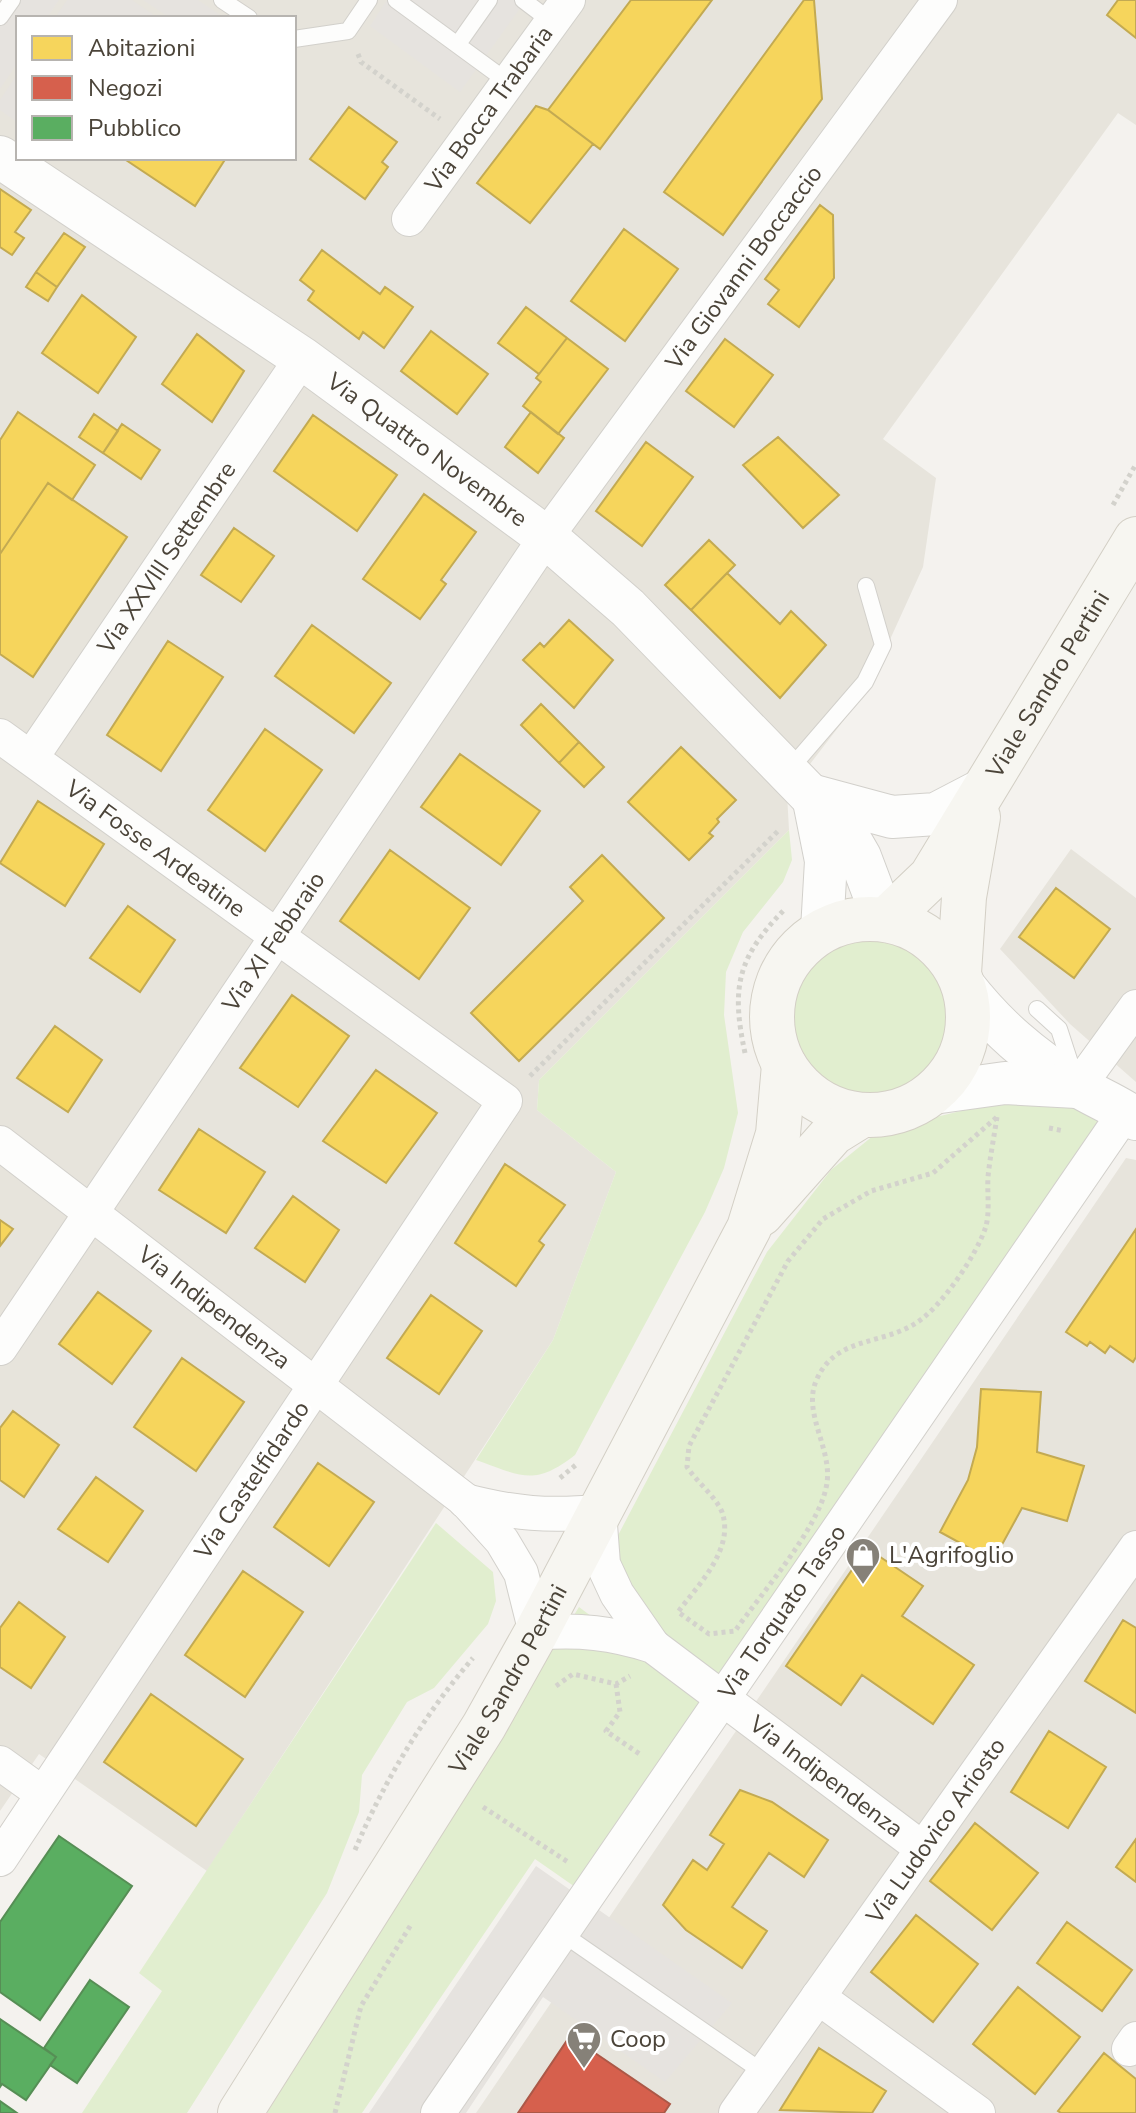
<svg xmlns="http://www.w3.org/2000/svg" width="1136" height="2113" viewBox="0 0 1136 2113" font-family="'Nunito Sans',sans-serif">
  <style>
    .residential { fill: #e7e4dc; fill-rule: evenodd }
    .green { fill: #e1eecf }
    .parking { fill: #e6e3df }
    .homes { fill: #f6d55c; stroke: #c3aa52; stroke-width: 2 }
    .shops { fill: #d6604d; stroke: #ac5847; stroke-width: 2 }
    .public { fill: #5aae61; stroke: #568e55; stroke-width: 2 }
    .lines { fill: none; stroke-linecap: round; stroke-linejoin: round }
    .service-casing { stroke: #d2d0cb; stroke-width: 18 }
    .minor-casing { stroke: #d2d0cb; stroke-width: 36 }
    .tertiary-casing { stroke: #d2d0cb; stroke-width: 44 }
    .secondary-casing { stroke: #d3cfc5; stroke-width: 46 }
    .path { stroke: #d3d2cc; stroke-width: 5; stroke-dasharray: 4 4; stroke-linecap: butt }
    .service { stroke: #fdfdfc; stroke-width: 16 }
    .minor { stroke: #fdfdfc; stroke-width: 34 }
    .tertiary { stroke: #fdfdfc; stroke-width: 42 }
    .secondary { stroke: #f7f6f1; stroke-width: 44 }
    .labels { text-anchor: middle; stroke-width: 8; stroke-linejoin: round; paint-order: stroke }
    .street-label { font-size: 24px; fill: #4b4439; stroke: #fff }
    .poi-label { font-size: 24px; fill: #4b4439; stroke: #fff; text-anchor: start }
  </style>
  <rect width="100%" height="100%" fill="#f4f2ee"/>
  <path class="residential" d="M0,0H1136V125L1118,113L883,439L936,478L923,567L867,690L787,794L789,830L539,1080L537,1110L616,1172L553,1340L207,1871L39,1754L0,1811ZM18,18H294V158H18Z
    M1071,849L1136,898V1082L1070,1024L1000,949Z
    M1126,1158L1136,1160V2113H476Z"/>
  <path class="green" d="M789,830L792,860L783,882L743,932L726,972L724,1015L738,1113L724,1168L705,1212L575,1455C534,1487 522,1476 476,1460L553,1340L616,1172L537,1110L539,1080Z
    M790 1018a80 80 0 1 1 160 0a80 80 0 1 1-160 0Z
    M1015,1104H1073L1102,1122L722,1677L594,1581L767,1252L831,1170L879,1131L973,1108Z
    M436,1523L493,1572L496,1601L488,1624L434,1688L407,1702L362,1775L359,1812L327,1893L187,2113H82L162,1991L139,1973Z
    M579,1607L705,1702L578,1889L535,1859L362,2113H267Z"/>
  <path class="parking" d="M0,0H59L47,18H18V62L0,89Z
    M67,0H132L153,14L150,18H55Z
    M143,0H198L225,18H170Z
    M387,0H526L460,92L370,26Z
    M18,73V123L0,110V100Z
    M536,1866L732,2003L665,2082L543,1997L466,2113H369Z"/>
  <path class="homes" d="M631,0H712L600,149L548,110Z
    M804,0H814L822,99L723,235L664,192Z
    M1118,0H1136V38L1107,15Z
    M536,106L548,110L593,144L530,223L477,183Z
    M349,107L397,142L382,162L388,167L365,199L310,159Z
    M123,158H226L195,206Z
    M0,189L31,210L15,232L24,238L12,255L0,247Z
    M820,205L833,215L834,278L799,327L768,304L779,290L765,279Z
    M624,229L678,269L625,341L571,301Z
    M64,233L85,247L57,287L36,272Z
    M322,250L380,294L385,287L413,307L384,348L363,332L359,339L308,300L314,291L300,280Z
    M36,272L57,287L48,301L26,287Z
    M82,295L136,337L98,393L42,353Z
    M526,307L567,338L539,374L498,343Z
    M431,331L488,374L457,414L401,371Z
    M197,334L244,371L212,422L162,384Z
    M567,338L608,369L558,434L523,406L541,382L536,378Z
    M725,339L773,375L734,427L686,391Z
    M18,412L95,465L72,500L48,483L0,554V440Z
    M531,412L564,438L538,473L505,447Z
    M94,414L118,431L103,453L79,437Z
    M313,415L397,475L357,531L274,471Z
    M122,424L160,450L141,479L103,453Z
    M778,437L839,495L803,528L743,465Z
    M646,442L693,477L642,546L596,511Z
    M48,483L127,537L33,677L0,654V554Z
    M424,494L476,532L441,580L446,584L420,619L363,579Z
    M234,528L274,556L241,602L201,575Z
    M709,540L735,565L691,610L665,585Z
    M727,573L780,624L791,611L826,645L780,698L691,610Z
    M569,620L613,660L574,708L523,660L540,643L544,647Z
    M312,625L391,683L354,733L275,676Z
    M168,641L223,677L161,771L107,735Z
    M541,704L579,742L559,763L521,725Z
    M265,729L322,770L265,851L208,810Z
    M579,742L604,767L584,787L559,763Z
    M681,747L736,800L717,819L719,822L709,833L713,836L689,860L628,802Z
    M460,754L540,811L501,865L421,807Z
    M38,801L104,844L65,906L0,863Z
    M390,850L470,908L419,979L340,921Z
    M602,855L664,918L519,1061L471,1013L583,901L570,887Z
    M1056,888L1110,929L1074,978L1019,937Z
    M128,906L175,940L140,992L90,958Z
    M292,995L349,1036L298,1107L240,1068Z
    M55,1026L102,1060L68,1112L17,1078Z
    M376,1070L437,1113L386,1183L323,1141Z
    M199,1129L265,1172L226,1233L159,1190Z
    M505,1164L565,1205L539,1241L544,1245L516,1286L455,1243Z
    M293,1196L339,1230L305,1282L255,1248Z
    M0,1220L13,1229L0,1246Z
    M1136,1229V1357L1133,1362L1110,1346L1105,1353L1090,1342L1087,1346L1066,1332Z
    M98,1292L151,1331L112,1384L59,1344Z
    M431,1295L482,1331L439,1394L387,1358Z
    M182,1358L244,1402L196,1471L134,1427Z
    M981,1389L1041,1392L1037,1452L1084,1466L1067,1521L1022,1508L993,1561L940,1532L968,1480L977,1447Z
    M13,1411L59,1445L24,1497L0,1480V1428Z
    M318,1463L374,1502L329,1566L274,1527Z
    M96,1477L143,1511L108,1562L58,1529Z
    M867,1548L923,1586L902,1616L974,1665L933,1724L862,1675L841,1705L786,1666Z
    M243,1571L303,1612L245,1697L185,1655Z
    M19,1602L65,1637L31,1688L0,1667V1628Z
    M1123,1620L1136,1628V1713L1085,1681Z
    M151,1694L243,1759L196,1826L104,1762Z
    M1049,1731L1106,1767L1068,1828L1011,1792Z
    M740,1790L772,1802L828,1840L804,1877L769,1853L732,1907L767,1931L742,1968L686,1930L663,1905L693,1860L707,1870L724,1844L710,1835Z
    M975,1823L1038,1873L992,1930L930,1881Z
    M1136,1839V1882L1116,1867Z
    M916,1915L978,1964L933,2022L871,1972Z
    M1067,1922L1132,1970L1102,2011L1037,1963Z
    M1018,1987L1080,2037L1035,2094L973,2044Z
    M819,2048L886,2091L872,2113L780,2110Z
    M1104,2053L1136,2079V2113H1061L1058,2111Z"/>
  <path class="shops" d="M570,2036L670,2104L664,2113H518Z"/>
  <path class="public" d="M59,1836L132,1886L40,2020L0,1992V1922Z
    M90,1980L129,2007L77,2083L50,2065L56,2057L44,2048Z
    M0,2019L56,2057L26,2100L2,2084L0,2087Z
    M0,2101L17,2113H0Z"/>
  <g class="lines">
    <g class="service-casing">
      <path id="service" d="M222,0L249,18
        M396,0L508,82
        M523,0L552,22
        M0,17L12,0
        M294,39L348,31L369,0
        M458,44L489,0
        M789,770L865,682L883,645L866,586
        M1037,1009L1059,1029L1073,1072
        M560,1932L764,2073"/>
    </g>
    <g class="minor-casing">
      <g id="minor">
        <path id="s1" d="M409,219L568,0"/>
        <path id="s2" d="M0,736L505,1101L0,1859"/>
        <path id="s3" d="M31,758L302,358"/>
        <path d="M1078,1087L1136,1007"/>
        <path id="s4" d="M0,1143L465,1500L502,1541L521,1573L536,1633C578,1629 613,1633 653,1646L923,1849"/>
        <path id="s5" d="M0,1348L546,537L940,0"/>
        <path d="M465,1501C515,1514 548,1516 599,1512L603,1564L617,1594L653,1646"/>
        <path d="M0,1763L43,1794"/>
        <path d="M818,1997L978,2113"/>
        <path d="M1129,2049L1136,2039"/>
        <path id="s6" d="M438,2113L1126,1111"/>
        <path id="s7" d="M736,2113L1136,1548"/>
      </g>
    </g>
    <g class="tertiary-casing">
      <g id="tertiary">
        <path id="s8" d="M0,157L302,358L546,537L628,608L845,831L860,857L883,918"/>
        <path d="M814,796L892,817L936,814L984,789"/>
        <path d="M814,801L826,861L822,930"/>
        <path d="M964,986C996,1027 1031,1057 1076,1085C1095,1097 1117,1105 1136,1119"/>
        <path d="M933,1093L1005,1083L1077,1087"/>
      </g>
    </g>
    <g class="secondary-casing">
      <g id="secondary">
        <path id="s9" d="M887,919L931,877L1136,539"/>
        <circle cx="870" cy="1017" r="98"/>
        <path d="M959,973L964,897L978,817"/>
        <path d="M761,1214L833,1133L862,1115"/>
        <path id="s10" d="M240,2113L484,1726L536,1633L749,1228L778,1134L784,1065"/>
      </g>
    </g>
    <path class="path" d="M358,54L361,62L440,119
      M1113,505L1136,464
      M745,1053C731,988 737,958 784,910
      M530,1076L779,830
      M997,1117C994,1137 990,1157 988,1177C987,1192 990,1211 986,1226C978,1253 941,1308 916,1323C880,1346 835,1336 816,1381C802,1415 835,1452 826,1488C817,1530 761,1594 735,1631L709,1634L678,1612C698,1585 735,1549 722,1512C716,1497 696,1481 687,1467L689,1446L788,1261L823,1219L871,1191L933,1173Z
      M1049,1128L1064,1131
      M560,1478L577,1464
      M616,1684L620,1712L606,1731L641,1755
      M556,1686L573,1674L616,1684L630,1676
      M483,1807L568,1862
      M355,1850C384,1781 424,1715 473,1658
      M335,2113L361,2006L412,1923"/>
    <use href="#service" class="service"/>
    <use href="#minor" class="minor"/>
    <use href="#tertiary" class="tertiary"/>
    <use href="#secondary" class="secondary"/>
  </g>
  <defs>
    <g id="shop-pin" transform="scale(1.8)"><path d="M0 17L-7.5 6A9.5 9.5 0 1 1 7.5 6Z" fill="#868178" stroke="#fff"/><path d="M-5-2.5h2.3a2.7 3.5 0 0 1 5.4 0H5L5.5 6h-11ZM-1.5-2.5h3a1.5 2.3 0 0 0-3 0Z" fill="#fff"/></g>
    <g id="supermarket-pin" transform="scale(1.8)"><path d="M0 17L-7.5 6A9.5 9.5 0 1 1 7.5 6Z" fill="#868178" stroke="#fff"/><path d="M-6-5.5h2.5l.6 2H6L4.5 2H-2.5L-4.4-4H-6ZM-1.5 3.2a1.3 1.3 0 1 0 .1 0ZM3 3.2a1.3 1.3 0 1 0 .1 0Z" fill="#fff"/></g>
  </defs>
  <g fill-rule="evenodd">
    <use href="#shop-pin" x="863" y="1555"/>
    <use href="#supermarket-pin" x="584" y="2039"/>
  </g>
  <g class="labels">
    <g class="street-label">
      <text dy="8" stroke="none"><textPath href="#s1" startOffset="136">Via Bocca Trabaria</textPath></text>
      <text dy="8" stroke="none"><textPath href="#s5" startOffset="1312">Via Giovanni Boccaccio</textPath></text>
      <text dy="8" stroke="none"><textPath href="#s8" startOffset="518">Via Quattro Novembre</textPath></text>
      <text dy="8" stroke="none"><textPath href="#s3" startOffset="242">Via XXVIII Settembre</textPath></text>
      <text dy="8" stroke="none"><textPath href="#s9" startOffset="286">Viale Sandro Pertini</textPath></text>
      <text dy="8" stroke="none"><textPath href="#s2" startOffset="192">Via Fosse Ardeatine</textPath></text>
      <text dy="8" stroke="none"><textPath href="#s5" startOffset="490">Via XI Febbraio</textPath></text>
      <text dy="8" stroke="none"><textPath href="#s4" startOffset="270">Via Indipendenza</textPath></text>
      <text transform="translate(252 1480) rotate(-56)" y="8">Via Castelfidardo</text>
      <text dy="8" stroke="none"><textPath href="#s6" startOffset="608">Via Torquato Tasso</textPath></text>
      <text dy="8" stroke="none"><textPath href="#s10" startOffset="510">Viale Sandro Pertini</textPath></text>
      <text dy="8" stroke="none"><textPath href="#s4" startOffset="1076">Via Indipendenza</textPath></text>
      <text dy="8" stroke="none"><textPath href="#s7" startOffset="346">Via Ludovico Ariosto</textPath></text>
    </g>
    <g class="poi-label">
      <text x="889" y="1563">L'Agrifoglio</text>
      <text x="610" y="2047">Coop</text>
    </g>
  </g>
  <rect x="16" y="16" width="280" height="144" fill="#ffffff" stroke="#b7b4b0" stroke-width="2"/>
  <rect x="32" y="36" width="40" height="24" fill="#f6d55c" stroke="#b7b4b0" stroke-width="2"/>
  <text x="88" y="56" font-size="24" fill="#4b4439">Abitazioni</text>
  <rect x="32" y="76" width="40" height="24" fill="#d6604d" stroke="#b7b4b0" stroke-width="2"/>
  <text x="88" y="96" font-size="24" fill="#4b4439">Negozi</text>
  <rect x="32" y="116" width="40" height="24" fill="#5aae61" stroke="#b7b4b0" stroke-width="2"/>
  <text x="88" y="136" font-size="24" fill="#4b4439">Pubblico</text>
</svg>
